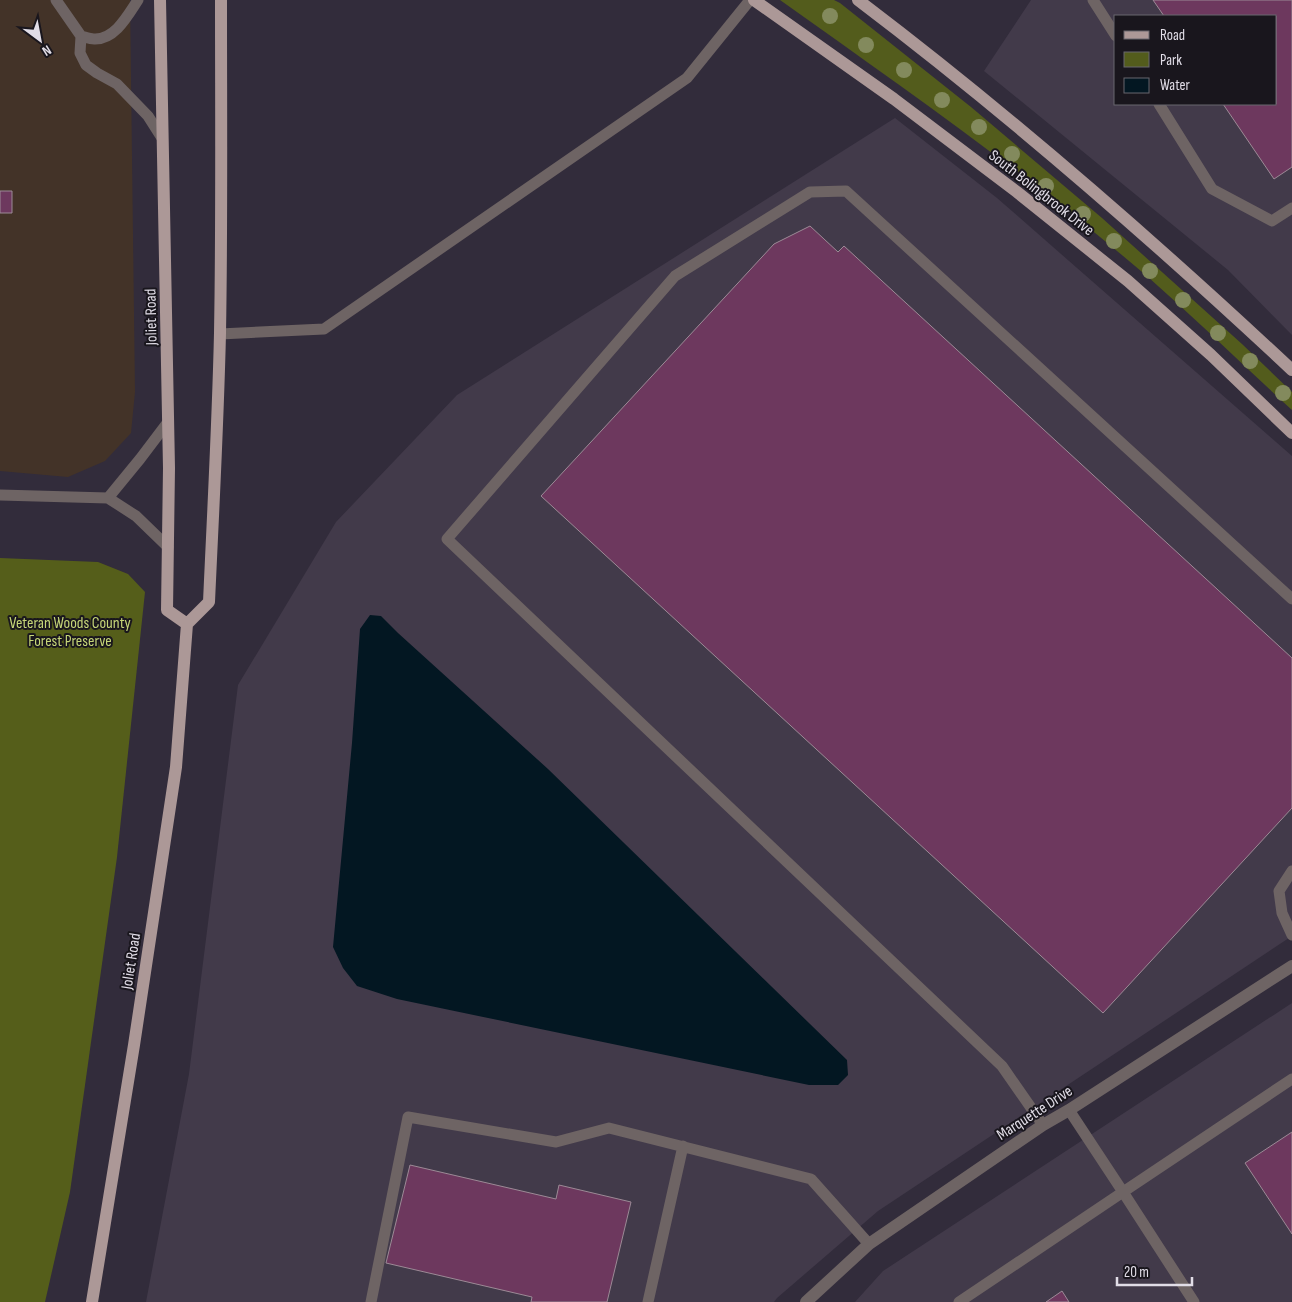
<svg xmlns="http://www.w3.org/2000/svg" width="1292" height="1302" viewBox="0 0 1292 1302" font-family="'Sofia Sans Condensed',sans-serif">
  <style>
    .commercial { fill: #433328 }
    .industrial { fill: #423a4a; fill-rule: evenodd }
    .green { fill: #535c1c }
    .forest { fill: #555e1a }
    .water { fill: #031722 }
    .building { fill: #6d385e; stroke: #9c8a96 }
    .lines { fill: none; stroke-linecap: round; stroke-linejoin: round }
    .service { stroke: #6e6464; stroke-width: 11 }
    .minor { stroke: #6e6464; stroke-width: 12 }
    .primary { stroke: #ac9897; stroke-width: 12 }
    .tree { fill: #838a5d }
    .labels { text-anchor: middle; stroke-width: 4; stroke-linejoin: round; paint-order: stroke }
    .street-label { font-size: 16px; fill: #e1dde7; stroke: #19161d }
    .park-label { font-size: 16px; fill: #c6d678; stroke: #19161d }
  </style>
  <rect width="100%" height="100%" fill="#322c3b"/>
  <path class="commercial" d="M0,0H130L135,392L131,433L105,461L68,477L0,471Z"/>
  <path class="industrial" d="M1031,0H1292V335L1228,270L984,71ZM1116,16H1276V104H1116Z
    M895,118L997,198L1292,456V936L878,1211L777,1298L774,1302H146L189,1074L238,685L336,522L457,395Z
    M1292,1003V1302H855L883,1271Z"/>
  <path class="green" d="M780,0H834L840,3L971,107L1102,218L1242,344L1292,392V410C1244,366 1197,320 1148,277C1031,177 905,89 780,0Z"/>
  <path class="forest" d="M0,558L98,562L128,574L145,592L117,857L70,1192L45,1302H0Z"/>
  <path class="water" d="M370,615L381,616L398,633L548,769L847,1060L848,1075L838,1085H809L397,999L357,986L343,968L333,947L352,743L360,629Z"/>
  <path class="building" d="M1153,0H1292V167L1274,179L1223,104H1276V16H1164Z
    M0,191H12V213H0Z
    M810,226L838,252L844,246L1292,658V808L1103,1013L541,496L774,244Z
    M1292,1132V1234L1245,1163Z
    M410,1165L556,1199L559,1185L631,1202L607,1302H531L532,1297L386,1263Z
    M1062,1291L1069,1302H1046Z"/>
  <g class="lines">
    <path class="service" d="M56,0L81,36L80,53L86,65L97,73L117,84L148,116L162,138
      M1093,0L1116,36
      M81,36C85,37 90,39 94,39C115,40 128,15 138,0
      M1159,104L1212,189L1272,221L1292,208
      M220,334L324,329L687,78L750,0
      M0,495L108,498L136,516L168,547
      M108,498L140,459L168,422
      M1292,871L1279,891L1282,913L1292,935
      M1069,1110L1123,1192L1292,1079
      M1043,1125L1002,1066L447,539L675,276L810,192L846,191L1292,599
      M371,1302L408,1117L556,1142L609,1128L811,1179L869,1244
      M648,1302L683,1146
      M959,1302L1123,1192L1194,1302"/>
    <path class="minor" d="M806,1302L869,1244L1043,1125L1069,1110L1292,966"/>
    <path class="primary" d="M160,0L169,468L167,610L187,624
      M754,0L894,99L1017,192L1128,281L1211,355L1292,433
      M858,0C1010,115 1153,240 1292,370
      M92,1302L134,1045L176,767L187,624L209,602C213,513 218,423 220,333C222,222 221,111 221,0"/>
  </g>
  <g class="tree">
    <circle cx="830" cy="16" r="8"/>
    <circle cx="866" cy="45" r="8"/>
    <circle cx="904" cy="70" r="8"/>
    <circle cx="942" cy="100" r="8"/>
    <circle cx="979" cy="127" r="8"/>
    <circle cx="1012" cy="154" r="8"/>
    <circle cx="1046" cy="186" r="8"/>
    <circle cx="1083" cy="214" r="8"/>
    <circle cx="1114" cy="241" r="8"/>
    <circle cx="1150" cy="271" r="8"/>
    <circle cx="1183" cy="300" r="8"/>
    <circle cx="1218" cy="333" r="8"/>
    <circle cx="1250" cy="361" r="8"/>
    <circle cx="1283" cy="393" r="8"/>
  </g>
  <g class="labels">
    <g class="street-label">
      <text transform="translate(1042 192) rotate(38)" y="6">South Bolingbrook Drive</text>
      <text transform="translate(150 317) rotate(-91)" y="6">Joliet Road</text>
      <text transform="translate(130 961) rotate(-81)" y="6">Joliet Road</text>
      <text transform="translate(1034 1112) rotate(-33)" y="6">Marquette Drive</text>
    </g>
    <g class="park-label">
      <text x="70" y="628">Veteran Woods County<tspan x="70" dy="18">Forest Preserve</tspan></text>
    </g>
  </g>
  <rect x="1114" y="15" width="162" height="90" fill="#19161d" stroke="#69666e"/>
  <rect x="1124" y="31" width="25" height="8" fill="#ac9897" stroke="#69666e"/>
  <text x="1160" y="40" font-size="15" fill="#e1dde7">Road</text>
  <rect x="1124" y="52" width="25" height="15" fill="#535c1c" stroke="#69666e"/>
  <text x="1160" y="65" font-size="15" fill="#e1dde7">Park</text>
  <rect x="1124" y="78" width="25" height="15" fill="#031722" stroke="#69666e"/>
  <text x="1160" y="90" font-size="15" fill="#e1dde7">Water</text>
  <g transform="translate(40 40) rotate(148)" stroke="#19161d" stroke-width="4" paint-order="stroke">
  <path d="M0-4L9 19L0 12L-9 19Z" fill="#e1dde7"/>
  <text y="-8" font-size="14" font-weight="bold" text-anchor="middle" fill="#e1dde7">N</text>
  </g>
  <path d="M1117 1277v8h75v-8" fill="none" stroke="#e1dde7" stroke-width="2.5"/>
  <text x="1124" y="1277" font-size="15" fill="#e1dde7" stroke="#19161d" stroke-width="4" paint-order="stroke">20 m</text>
</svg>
